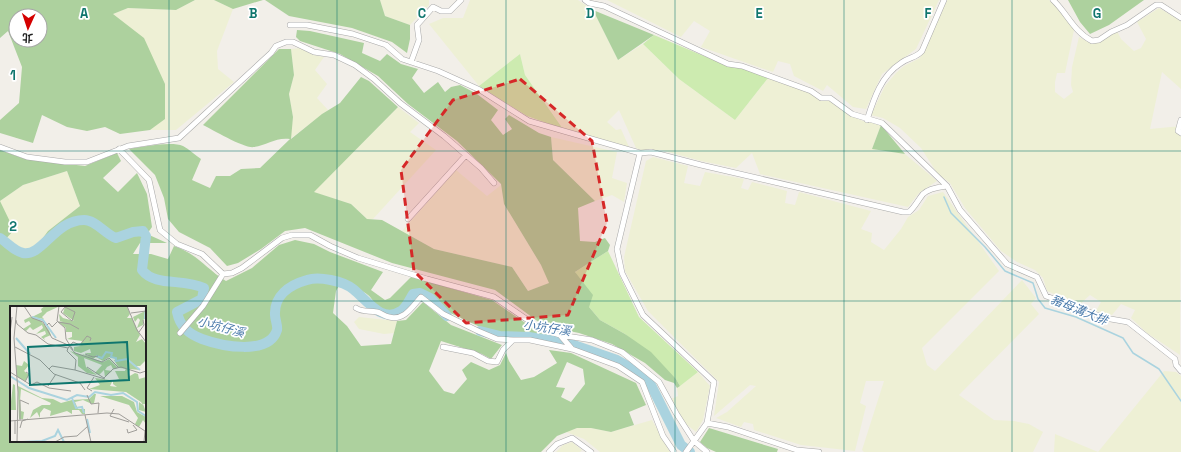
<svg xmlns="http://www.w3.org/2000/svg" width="1181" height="452" viewBox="0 0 1181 452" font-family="'Space Grotesk','Noto Sans TC',sans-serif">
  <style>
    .farmland { fill: #eef0d5 }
    .grass { fill: #cdebb0 }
    .forest { fill: #add19e; fill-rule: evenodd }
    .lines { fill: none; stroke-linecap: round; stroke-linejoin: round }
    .stream { stroke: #aad3df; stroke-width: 1.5 }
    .river { stroke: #aad3df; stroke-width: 10 }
    .street-casing { stroke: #a9a9a9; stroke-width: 6 }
    .street { stroke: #fff; stroke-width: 5 }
    .marked { fill: #d62828; fill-opacity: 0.2; stroke: #d62828; stroke-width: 3; stroke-dasharray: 8 5; stroke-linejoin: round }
    .grid { fill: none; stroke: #0f766e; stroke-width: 1; stroke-opacity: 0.55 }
    .labels { text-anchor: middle; stroke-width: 3.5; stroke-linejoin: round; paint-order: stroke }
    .water-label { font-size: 12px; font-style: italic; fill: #4a7aab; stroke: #fff }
    .inset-river { fill: none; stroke: #aad3df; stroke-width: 2 }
    .inset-road { fill: none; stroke: #9f9d99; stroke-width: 1 }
    .view { fill: #0f766e; fill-opacity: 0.15; stroke: #0f766e; stroke-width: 2 }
    .inset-edge { fill: none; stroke: #222; stroke-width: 2 }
    .grid-label { font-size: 13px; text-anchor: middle; font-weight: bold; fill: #0f766e; stroke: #fff; stroke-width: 3.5; stroke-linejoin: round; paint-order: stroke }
  </style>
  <rect width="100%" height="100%" fill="#f2efe9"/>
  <path class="farmland" d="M195,0H214L233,9L217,51L218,69L234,82L176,130H150L165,118L112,14L128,8L176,10Z
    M380,0H429V5L410,25L385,16Z
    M470,0H578L593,10L618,60L643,44L679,79L735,120L768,78L809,92L820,100H829L836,104L849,115L863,121L881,125L872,149L905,154L937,181L919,193L908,207L760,174L752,153L736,168L701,161L661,150H641L636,148L619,110L607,122L616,130L621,129L629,147L563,129L525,75L520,54L479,86L429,24L443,18H463Z
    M607,0H939L916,49L882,74L866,109L853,107L827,85L823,91L794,76L790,64L778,61L773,72L701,47L710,31L694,21L681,37Z
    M947,0H1049L1053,3L1064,12L1074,30L1065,73H1057L1055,82V92L1064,99L1073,92L1071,85L1072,67L1079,37L1090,43L1103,40L1117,31L1121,39L1134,51L1141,48L1146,39L1137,22L1159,8L1181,21V89L1162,72L1150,129L1181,126L1180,355L1147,333L1131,318L1135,310L1121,304L1112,315L1096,311L1101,302L1090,295L1079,305L1047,291L1043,278L1035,270L1017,262L1001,251L965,208L950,183L937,173L921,148L900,128L883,118L871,115L885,86L896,73L904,66L920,58Z
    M300,48L313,55L324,57L315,70L327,84L317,98L328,110L290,139L293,117L289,94L294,75L291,49Z
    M398,107L419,123L410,132L436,150L373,219H367L351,204L313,192Z
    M551,137L617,152L612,178L627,183L624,202L612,195L595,201L553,160Z
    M653,157L688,166L684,183L700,186L705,172L744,179L741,188L748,190L752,182L787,191L785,203L795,205L799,192L871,211L861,229L872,233L871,242L884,250L901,229L908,217L919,210L928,196L943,192L999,271L922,348L927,365L935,371L1022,280L1036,298L1031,304L1039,314L959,395L994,420L1014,421L1029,424L1043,432L1033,452H864L862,450L884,381H866L860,403L866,406L855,451L801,445L754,430L753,424L744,422L741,427L716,418L727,412L756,386L750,385L714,416L719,382L648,311L625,271L624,257L646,161Z
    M456,170L487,196L501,185L504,204L541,265L550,283L528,291L512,267L434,249L402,231Z
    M67,171L80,206L48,231L32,253L1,244L0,201L23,185Z
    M359,317L397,321L394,333L384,334L359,329L354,322Z
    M1164,371L1176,372L1181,376V452H1054L1055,434L1098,452Z
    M698,372L710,386L703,420L696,432L686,424L671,399L678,396L677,388Z
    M652,420L670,452H600L584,439L566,432L577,428H591L611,432Z
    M572,442L582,450L580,452H556L563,445Z"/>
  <path class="grass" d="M654,35L730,67L743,68L768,78L735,120L679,79L643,44Z
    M520,54L525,75L563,129L527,116L479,86Z
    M608,251L639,317L698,372L680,386L676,379L625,334L600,320L589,307L575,272Z"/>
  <path class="forest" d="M0,0H195L176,10L128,8L113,14L144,38L165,84V119L150,130L120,134L105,127L87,131L67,127L42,115L33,143L0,133V120L19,103L22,67L8,31L0,38ZM16,16H40V40H16Z
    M214,0H263L233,9Z
    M265,0H380L385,16L410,25V39L407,53L392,42L352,28L289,16Z
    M1068,0H1144L1109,25L1090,34L1080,22Z
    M593,10L654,35L618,60Z
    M297,30L310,31L364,43L362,53L380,61L387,54L401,64L418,69L412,78L424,93L438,82L445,92L451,87L460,85L477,94L498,110L491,120L503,135L512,129L505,119L509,115L539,133L551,137L553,160L595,201L578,208L580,241L595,242L605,238L610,245L608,251L575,272L593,295L589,307L600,320L625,334L651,352L676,379L680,386L677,388L674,383L665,380L645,363L612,344L579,333L544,326L495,290L392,263L305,228L285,231L261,249L238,263L227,266L210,248L179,232L168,219L164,198L155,175L129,149C142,147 171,141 183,146C189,149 195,155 201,159L192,180L210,188L216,176H230L241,169L260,168L290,139C276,137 267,145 254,147C245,149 213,130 203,125L279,49H291L294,75L289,94L293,117L291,139L322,114L340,103L361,77L369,81L398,107L314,192L351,204L367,219L382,220L434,249L512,267L528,291L549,283L541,265L504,204L501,184L457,141L408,104L378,76L340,54L300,41L296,37Z
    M881,125L905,154L872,149Z
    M0,150L25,159L85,166L117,153L121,161L103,178L118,192L137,173L147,194L152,227L147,234L167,243H140L133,254H151L168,259L174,246C199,255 205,268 226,281L252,268L279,245L295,240L314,244L330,252L383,272L371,290L385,300L390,298L411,277L492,300L540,333L557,337V342L497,335L446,311L431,301L424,292L419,293C407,307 397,322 378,307C374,304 372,298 368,295C363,290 349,286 341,282L336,291L333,313L347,326L361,346L391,344L397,321L406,320L423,302L451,325L502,345L491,359L482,354L441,341L429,371L444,391L454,394L467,379L462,370L471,362L489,370L500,365L506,353L509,361L521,380L534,377L557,363L549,350L571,353L636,383L646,405L629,412L634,425L611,432L591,428H577L557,436L541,452H0ZM67,171L80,206L48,231L32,253L1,244L14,230L0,201L23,185ZM11,307H145V441H11ZM567,362L583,369L585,384L571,402L561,397L565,388L556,387Z
    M709,428L778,449L777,452H716L707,448L700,442Z"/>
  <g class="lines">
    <path class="stream" d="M944,197L951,213L985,247L1005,271L1033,283L1038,299L1045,308L1076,317L1123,338L1133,353L1159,369L1181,401"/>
    <path class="river" d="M0,238C8,243 14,251 23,253C42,257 55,220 84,220C96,220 105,234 116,238L133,232L143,231L146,236L142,270C155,287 183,278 204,288L202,299L177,312C180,327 189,334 202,339C221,346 269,356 277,330C278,326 275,319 275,315C274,296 289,285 307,280C319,276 343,281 353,289C367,300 382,324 401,311C406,308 410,299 413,294L420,293L430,298L447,316
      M480,331L500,336L529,337L568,343L617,360L638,372L650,383L681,445L690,452"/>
    <g class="street-casing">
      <path id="street" d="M585,0L589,3L604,6L728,64L742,66L811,91L821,98H830L852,114L882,123L947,186
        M1053,0C1067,13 1074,32 1092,41L1099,40L1111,32L1127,25L1156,5H1161L1181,18
        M290,25H307L353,34L386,45L402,59L438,71L480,90L529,121L640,153L651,152L701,165L903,212H909C915,207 918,200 923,194C929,188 940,187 947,186L960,210L1007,264L1037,277L1046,296L1105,318L1128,322L1175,359L1176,365L1181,371
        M411,62L419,40L417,25L433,7L441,11H450L461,0
        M867,120C874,98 881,76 901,63C909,57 916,58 922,51L944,0
        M1181,120L1178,131L1181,133
        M0,147L27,157L65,162H87L128,146L179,138L271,53L276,46L286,42H293L314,52L334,55L355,65L374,79L400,103L444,136L481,168L494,183
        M119,149L149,180L160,230L177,244L202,254L223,274L232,273L242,268L282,238L292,235H310L330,246L358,258L427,279L494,297L541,329L560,335L592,340L622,352L659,382L676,413L694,441L707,452
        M640,153L617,249L622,273L643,315L714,382L707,423L686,452
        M408,219L466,155
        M356,308C364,313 369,310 377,312C381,313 384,316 389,317C404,321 412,307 421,297L443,314L478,331L497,339L513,340
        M180,333L203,306L223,274
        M560,335L572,349
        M443,347L473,353L488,361L497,362L503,350L513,340H530L572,349L618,366L642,382L663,436L674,452
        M707,423L728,427L797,450L819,452
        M549,452L557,444L572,438L591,452"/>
    </g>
    <use href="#street" class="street"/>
  </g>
  <path class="marked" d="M520,79L592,141L607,223L568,315L466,323L414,271L401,170L453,100Z"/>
  <path class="grid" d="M169,0V452M337,0V452M506,0V452M675,0V452M844,0V452M1012,0V452M0,151H1181M0,301H1181"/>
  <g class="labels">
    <g class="water-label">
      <text transform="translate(1079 310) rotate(22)" y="4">豬母溝大排</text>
      <text transform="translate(221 327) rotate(15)" y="4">小坑仔溪</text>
      <text transform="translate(547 328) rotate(8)" y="4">小坑仔溪</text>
    </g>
  </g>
  <g transform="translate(10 306)">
    <rect width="136" height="136" fill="#f2efe9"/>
    <path d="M35,0H48V1L37,6L32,11L34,13L22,11L32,6L31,3ZM61,0H117L120,8L117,12H122L130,29L126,36L132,33L136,38V54L130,60H126L130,64L109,62L104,54L107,53L99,51L93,55L86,51L83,53L71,48L81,50L75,47H81L80,43L71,47L64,45V41L70,40L72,35L57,33L62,31V26H56V22L48,16L53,15H50L49,8L53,12L64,15L53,7L55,1ZM135,5L133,19L127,22L130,14L128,12L125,16L123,11ZM20,11L30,14L39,24L41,29L34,32L35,34L31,31L36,28L35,25L26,28L33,22L32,19L23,24L20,21L16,25L13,23L21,18L19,15L15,17L14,14ZM60,45L93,56L99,53L108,62L103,63L101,59L97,61L95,64L102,65L95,71L94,64L89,69L85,67L92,59L74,52L76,61L87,69L77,67L68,60V51ZM14,55L19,59L14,65L19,69L15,75L7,71L6,59L12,60ZM116,62L120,63L118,71L125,67L128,68L129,73L136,71V100L135,98H133L136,106L129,104V96L133,99L131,96L116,86L79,83L90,79L85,72L100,74L102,76L100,80L107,81L103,78V75L109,73L105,65H115ZM3,78L5,79L6,104H0ZM8,80L32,92L43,93L51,97L62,94L79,93L84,88H86L84,97L82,98L73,94L65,96L68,103H75V108H72L69,104H62V108L57,105L40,110L41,105L34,102L30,107V112L27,106L20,112L23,104L32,99H40L41,97L11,83L10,95L11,105L14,106L13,113H9ZM90,90H112L124,96L127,106L136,111V118L133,114L129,121L125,118L128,112L119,99Z" fill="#add19e"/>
    <path class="inset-river" d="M22,11L33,14L46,32M135,13L136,1M6,32L20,48M86,50L92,52L96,46L102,47L101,51L106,52V55L117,53L130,64M0,70L19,82L57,94L67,89L79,91L85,86L101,89L113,87L127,96L128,105L136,110M62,92L66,102L72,101L74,107M77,113L80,127M12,136L32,135L45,130L48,124L54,136"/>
    <path class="inset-road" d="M7,0L4,32L8,86L7,136M14,0L22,12L33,16L42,32L58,39L65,47L92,56L99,52L109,62M49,0L47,15L55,22L56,33L63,44M117,0L127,24L136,36M55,1L65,6L62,15L51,6L55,1L56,0M121,7L136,5M6,14L7,18L18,27L26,29L38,38L58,42M48,16L60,18L69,23M37,19L39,17L42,21L48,15M129,26L134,19L133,14M0,27L2,11M5,41L30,54L39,63L42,60L65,64L95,73M75,48L83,51L88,50M77,61L94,72L103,63L111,61L130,67L136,65M39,63L44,68L70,77L75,84M65,64L66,54L57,45L58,42L63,36L70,39L77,30L81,32L80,35M0,66L21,79L27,76L39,82L61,85M15,76L19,68L16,66M38,80L46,68M82,85L77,82L84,71M77,89L81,98L89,97L88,107M104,103L100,110L119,116M75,109L81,136M10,114V94L19,98M0,115L97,107L109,108L135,125L134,136M10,122L12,115L18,113M117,123L118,127L127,124L123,119M5,128V115M45,136L54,131L67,130L78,120"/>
    <path class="view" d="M117,36L119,74L20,79L18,41Z"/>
    <rect width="136" height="136" class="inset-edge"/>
  </g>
  <g class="grid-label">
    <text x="84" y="18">A</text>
    <text x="253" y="18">B</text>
    <text x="422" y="18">C</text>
    <text x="590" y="18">D</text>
    <text x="759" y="18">E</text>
    <text x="928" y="18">F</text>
    <text x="1097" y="18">G</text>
    <text x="13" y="80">1</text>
    <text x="13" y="231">2</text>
  </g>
  <g transform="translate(28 28) rotate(183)"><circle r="19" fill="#ffffff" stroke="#a7a7a7"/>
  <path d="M0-3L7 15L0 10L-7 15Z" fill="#d40000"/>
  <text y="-6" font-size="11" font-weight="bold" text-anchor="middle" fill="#222222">北</text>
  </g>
</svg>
